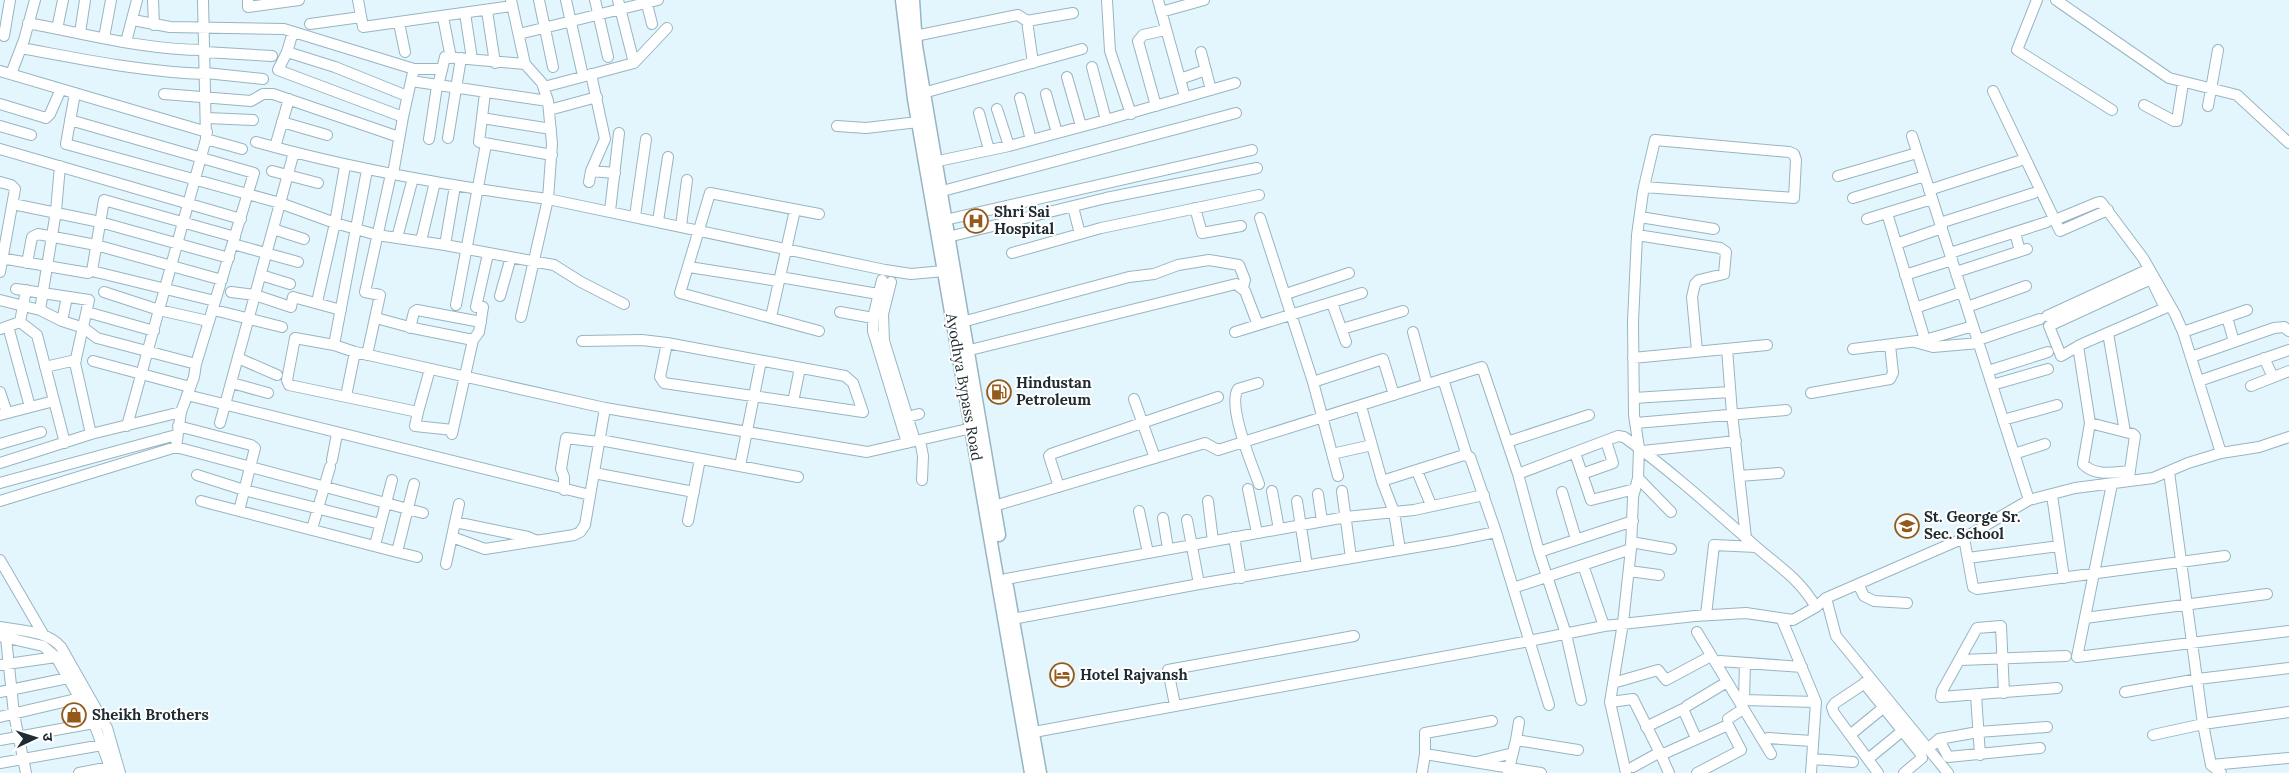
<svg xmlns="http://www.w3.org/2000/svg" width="2289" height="773" viewBox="0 0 2289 773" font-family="Lora,'Noto Sans Devanagari',serif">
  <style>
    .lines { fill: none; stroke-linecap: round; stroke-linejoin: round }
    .minor-casing { stroke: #97b5c2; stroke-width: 12 }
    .major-casing { stroke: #97b5c2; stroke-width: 15 }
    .minor { stroke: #fff; stroke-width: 10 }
    .major { stroke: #fff; stroke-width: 12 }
    .labels { text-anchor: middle; stroke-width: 4; stroke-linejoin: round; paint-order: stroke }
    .poi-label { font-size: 15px; font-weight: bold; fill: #202c31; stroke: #fff; text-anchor: start }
    .street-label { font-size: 15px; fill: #202c31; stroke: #fff }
  </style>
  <rect width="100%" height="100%" fill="#e3f6fe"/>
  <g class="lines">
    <g class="minor-casing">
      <path id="minor" d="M153,0L154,25
        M248,0V7L299,0
        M358,0L363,27L512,6
        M539,0L553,67
        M566,0L583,76
        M595,0L608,57
        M618,0L634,63
        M646,0L652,24
        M1107,0L1110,51L1131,114
        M1158,0L1185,97
        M2037,0L2017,50L2112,110
        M2056,0L2169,78L2237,95L2289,143
        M487,11L495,63
        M1161,12L1204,0
        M465,13L472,59
        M443,17L451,58
        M133,20L170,27L284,29L414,69L411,81L548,101
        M1027,21L1073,13
        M28,23C86,34 145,50 205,50
        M399,23L405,52
        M310,24L361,17
        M57,29L63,0
        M293,32L287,52L335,67L407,96
        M80,33L85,0
        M519,34L658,0
        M4,36L10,0
        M915,36L1018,15L1027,21L1033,63
        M104,38L111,0
        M126,42L137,0
        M21,48C82,59 143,72 206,74
        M205,52L272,56
        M287,52L278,70L403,117
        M1201,52L1211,90
        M1092,67L1106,120
        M414,69H442
        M0,71L207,132
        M206,73L263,79
        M11,74L24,40L35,0
        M1067,77L1081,126
        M1180,79L1206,70
        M438,86L445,57L525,64
        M544,87L634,63L667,28
        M1993,91L2060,231L2108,210
        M75,93L66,144L280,203L335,223L377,235L445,245L554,265L581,282L624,304
        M485,93L479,142L552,155
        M923,93L1082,49
        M164,94L251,101L263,94H273L399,137
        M1046,94L1057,133
        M1020,98L1031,140
        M0,104L46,118L50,114L61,89
        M2144,105L2174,121H2177L2183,83
        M1156,106L1138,41L1143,35L1165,30
        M2208,106L2218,50
        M997,109L1009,146
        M549,110L597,97
        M979,113L989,150
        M207,118L253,120
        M482,118L551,129
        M70,120L254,173L196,364L194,377L181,412L176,447
        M282,122L327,135
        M0,126L31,135
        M837,126L866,128L918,122
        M1912,136L2029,500
        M448,138L461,58
        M206,139L242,149
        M429,139L437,86
        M256,142C352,169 449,186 548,199L552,144L548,101L542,83L525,64L511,0
        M275,147L289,99
        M0,149L241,219
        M929,163L1009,146L1106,120L1235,83
        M272,171L318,183
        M591,171L615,173
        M393,174L403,117L411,81
        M1838,176L1917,153
        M0,182L11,185L15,189L0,272
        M589,182L591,171L605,139L591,74
        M1929,190L2019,161
        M935,193L1236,113
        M1853,198L1925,176
        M13,204L100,222L229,258
        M1073,207L1080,234
        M1195,208L1202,233L1241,226
        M610,211L619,133
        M1887,213L1925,340
        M635,216L646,139
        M1640,217L1714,229
        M1260,218L1313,382L1338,476
        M1867,219L1932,199
        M945,220L1252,150
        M2055,220L2096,203L2101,202L2143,258L2175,314L2183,332L2221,453
        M658,221L668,157
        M1940,223L2034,193
        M681,226L687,180
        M273,229L304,239
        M2015,233L2020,251
        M1637,235L1720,248L1726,252L1724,274L1699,280L1695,284L1692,297L1697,351
        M948,237L1106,198L1257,168
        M397,238L413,178
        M421,241L435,182
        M233,244L298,262
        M1896,244L1942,228
        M445,245L455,186
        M1012,253L1101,228L1259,195
        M1950,253L2047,222
        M0,258L88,273L92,271L104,200L235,237
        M27,263L32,237L38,234L96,245L222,280
        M689,267L778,281
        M92,271L215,301
        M1956,272L2027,249
        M261,275L290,284
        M1905,275L1952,260
        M780,277L878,294
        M2151,279L2165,308L2082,344L2061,356L2049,326Z
        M882,280L873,318V331L907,443
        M891,282L883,314L884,341L915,441
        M16,289L89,300L75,363L91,434
        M104,292L159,310L208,321
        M231,292L255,295L291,307L293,297L341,310
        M1286,294L1349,273
        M500,296L511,257
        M0,300L40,310L62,321L84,328L97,338L196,364
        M317,302L335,223L345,166
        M1332,303L1346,342
        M456,305L486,144
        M476,307L488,254
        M1967,307L2026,286
        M1915,308L1962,292
        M40,310L56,211L60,166
        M214,310L282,327
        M87,312L154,331
        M840,312L873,318
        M2047,316L2149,269
        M521,317L548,199L885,270L911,274L944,271
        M771,317L795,210
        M2227,317L2234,342
        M376,318L413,328L473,340
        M62,321L67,297
        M20,322L37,335L65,443
        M962,322L1129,277L1154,274L1178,265L1209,260L1239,265L1245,280L1243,287
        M8,326L30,407
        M410,328L414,312L417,310L481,322
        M0,329L20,322L26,290
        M1342,329L1403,311
        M819,331L680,293L710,193L819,214
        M1235,332L1362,293
        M1413,332L1427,384
        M2183,332L2247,310
        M2108,333L2125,432
        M1978,340L2040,319
        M582,341L642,340L667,343L845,376L853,383L863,412L664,383L660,377L667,343
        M1915,342L1933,347L1979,343
        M334,345L367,170
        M2078,346L2090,423L2083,464C2095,477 2115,472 2130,471
        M1727,349L1732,413L1746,538
        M1853,349L1925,340L1973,326
        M962,352L1236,284L1245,291L1258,325
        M367,355L380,295L365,292L391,174
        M2191,357L2274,328L2284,327L2289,331
        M238,358L277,375
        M1633,358L1767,345
        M2264,358L2273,377
        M93,361L190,387
        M45,367L76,360
        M1988,371L2048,352
        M1443,379L1467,456
        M2199,381L2289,350
        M1313,382L1383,359L1394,395
        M232,383L268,393
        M1258,383L1238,389C1227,406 1252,465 1259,484
        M1992,385L2048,369
        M2251,386L2289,371
        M0,392L7,413
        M1811,393L1890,379L1893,373L1890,345
        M187,395L590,495
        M346,396L355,352
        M1634,398L1730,392
        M1134,399L1155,458
        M793,402L800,368
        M1361,406L1382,481L1394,512L1400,550
        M418,412L430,369
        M0,415L54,401
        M907,417L919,414
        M2003,420L2057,405
        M220,423L294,152
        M1636,423L1786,410
        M2090,423L2133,434L2135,436L2129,477
        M127,426L206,139L203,0
        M178,426L251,445L255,448L239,511
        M453,430L415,426L418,412L289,385L287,380L295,338L334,345L355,352L605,408L867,452L972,428
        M452,434L473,340L479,332L483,307
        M600,440L798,477
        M920,440L923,456L922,480
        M1507,442L1589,415
        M0,444L41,432
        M1643,451L1736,441
        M1575,453L1591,500L1635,489
        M1332,454L1372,445
        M2014,454L2045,444
        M332,460L337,434
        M0,463L91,434L181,412
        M740,466L761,361
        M1417,471L1431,505
        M2169,472L2203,724L2211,765L2221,773
        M594,473L694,492
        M1518,474L1618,436L1624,437C1670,470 1712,508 1754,545C1780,568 1798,577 1816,607
        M1582,474L1613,463L1606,441
        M197,475L244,490L380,524
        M1739,476L1779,473
        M1638,478L1671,512
        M1382,481L1464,455L1470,457L1496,532L1549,705
        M0,483L176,435
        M414,484L397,552L417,557
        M2112,484L2077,657L2289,631
        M1059,487L1049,456L1051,454L1218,397
        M1248,489L1257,533
        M564,490V477L561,469L566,438L599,442
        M1272,491L1279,529
        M1342,491L1351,558
        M1562,492L1576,539
        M1318,494L1322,521
        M2052,495L2064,578
        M0,501L176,447L423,513
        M201,501L397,552
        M1208,501L1213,541
        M1297,501L1307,566
        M994,506L1205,443L1218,450L1482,367L1518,474L1539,552L1566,634L1581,700
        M1139,511L1148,553
        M1163,518L1168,549
        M1187,520L1199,584
        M688,521L700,459
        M455,522L528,537L537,541
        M312,529L330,467
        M452,537L485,549L574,535L580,532L585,525L605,408
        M1234,537L1241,578
        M1964,538L1973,587L1977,589L2225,556
        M1631,542L1671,549
        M375,545L392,480
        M1539,552L1633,521
        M1968,558L2059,546
        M0,560L43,634
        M446,564L459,504
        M1583,565L1604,626
        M1629,571L1659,575
        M1006,579L1346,517L1414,510L1484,495
        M1858,584L1864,596L1874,601L1907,603
        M1513,588L1631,549
        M1826,598L1836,636L1948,773
        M1706,615L1714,545L1756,547
        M2085,618L2267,594
        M1007,620L1199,584L1452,541L1496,532
        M1782,620L1816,702L1811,773
        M0,627C21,631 46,630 61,647L107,728L120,773
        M1697,632L1771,754
        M0,636L43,646L56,657L94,723L112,773
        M6,638L14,714L26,773
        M1960,660L2066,656
        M1720,661L1802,667
        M1745,663L1744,700L1816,702
        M0,665L56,657
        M1871,679L1835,703L1832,707L1834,713L1878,773
        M1613,683L1658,670L1666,680L1711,656
        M1864,683L1920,753L1922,758L1904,773
        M0,692L68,678
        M2125,692L2198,679L2289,668
        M2004,693L2001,626L1977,628L1942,691L1941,697L2057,688
        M1976,695L1980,755
        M1610,702L1633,699L1661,755L1728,725L1741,750L1697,773
        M1175,705L1168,670L1354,636
        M1687,706L1727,682
        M0,717L80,698
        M1728,719L1743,709
        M1646,727L1683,709L1696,738
        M1034,732L1529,641L1604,626L1695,616L1746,613L1793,620L1816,607L1826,598L1964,538L2029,500L2075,488L2153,478L2188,463L2221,453L2259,447L2289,437
        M1850,735L1883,708
        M2153,735L2203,724L2289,712
        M1768,738L1812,741
        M1939,739L1948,757L2040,748
        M0,740L94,723
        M1516,740L1519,722
        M1928,749L1939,739L1978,732L2047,727
        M1425,754L1541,773
        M1661,755L1669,773
        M1813,759L1853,762
        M1868,759L1906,728
        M1477,762L1513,753
        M0,763L102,745
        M2211,765L2289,758
        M1633,767L1660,752
        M79,773L110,767
        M1422,773L1425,754V733L1492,721
        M1508,773L1516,740L1578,750
        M1626,773L1610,702L1623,623L1631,549L1633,497L1638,478L1639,448L1634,415L1633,322L1637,235L1643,192L1644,187L1655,140L1789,152L1794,154L1796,160L1794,198L1644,187"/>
    </g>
    <g class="major-casing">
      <path id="major" d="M902,0L914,99L1031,773
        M913,0L916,46L999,535
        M1007,587L1040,773"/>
    </g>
    <use href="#minor" class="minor"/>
    <use href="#major" class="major"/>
  </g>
  <defs>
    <g id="hospital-ring" transform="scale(1.25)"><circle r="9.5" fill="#fff" stroke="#955a1a" stroke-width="1.5"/><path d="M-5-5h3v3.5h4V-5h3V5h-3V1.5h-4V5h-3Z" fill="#955a1a"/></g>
    <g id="fuel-ring" transform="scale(1.25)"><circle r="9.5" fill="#fff" stroke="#955a1a" stroke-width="1.5"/><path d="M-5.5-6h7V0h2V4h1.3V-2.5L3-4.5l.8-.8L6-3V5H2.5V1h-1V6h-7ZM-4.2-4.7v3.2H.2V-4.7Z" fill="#955a1a"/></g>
    <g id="school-ring" transform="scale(1.25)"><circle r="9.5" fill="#fff" stroke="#955a1a" stroke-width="1.5"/><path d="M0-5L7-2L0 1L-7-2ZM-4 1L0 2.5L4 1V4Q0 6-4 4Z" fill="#955a1a"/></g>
    <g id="hotel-ring" transform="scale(1.25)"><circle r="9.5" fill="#fff" stroke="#955a1a" stroke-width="1.5"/><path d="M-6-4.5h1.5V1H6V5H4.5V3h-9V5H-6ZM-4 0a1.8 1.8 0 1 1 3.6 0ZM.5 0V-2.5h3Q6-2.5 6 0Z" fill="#955a1a"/></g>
    <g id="shop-ring" transform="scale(1.25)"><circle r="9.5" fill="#fff" stroke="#955a1a" stroke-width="1.5"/><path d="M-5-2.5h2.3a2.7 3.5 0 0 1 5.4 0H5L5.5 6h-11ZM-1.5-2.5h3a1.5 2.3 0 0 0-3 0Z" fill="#955a1a"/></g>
  </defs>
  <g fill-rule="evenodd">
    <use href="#hospital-ring" x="976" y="221"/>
    <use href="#fuel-ring" x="999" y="392"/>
    <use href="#school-ring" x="1907" y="526"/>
    <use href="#hotel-ring" x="1062" y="675"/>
    <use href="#shop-ring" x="74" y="715"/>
  </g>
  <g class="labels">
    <g class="poi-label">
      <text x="994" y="217">Shri Sai<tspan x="994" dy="17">Hospital</tspan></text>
      <text x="1016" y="388">Hindustan<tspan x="1016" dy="17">Petroleum</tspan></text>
      <text x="1924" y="522">St. George Sr.<tspan x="1924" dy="17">Sec. School</tspan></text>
      <text x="1080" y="680">Hotel Rajvansh</text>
      <text x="92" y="720">Sheikh Brothers</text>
    </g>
    <g class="street-label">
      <text transform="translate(964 387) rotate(80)" y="5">Ayodhya Bypass Road</text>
    </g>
  </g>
  <g transform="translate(35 738) rotate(86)" stroke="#ffffff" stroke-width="4" paint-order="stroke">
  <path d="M0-4L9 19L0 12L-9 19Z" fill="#202c31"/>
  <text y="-8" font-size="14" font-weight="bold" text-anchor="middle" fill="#202c31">उ</text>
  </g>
</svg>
